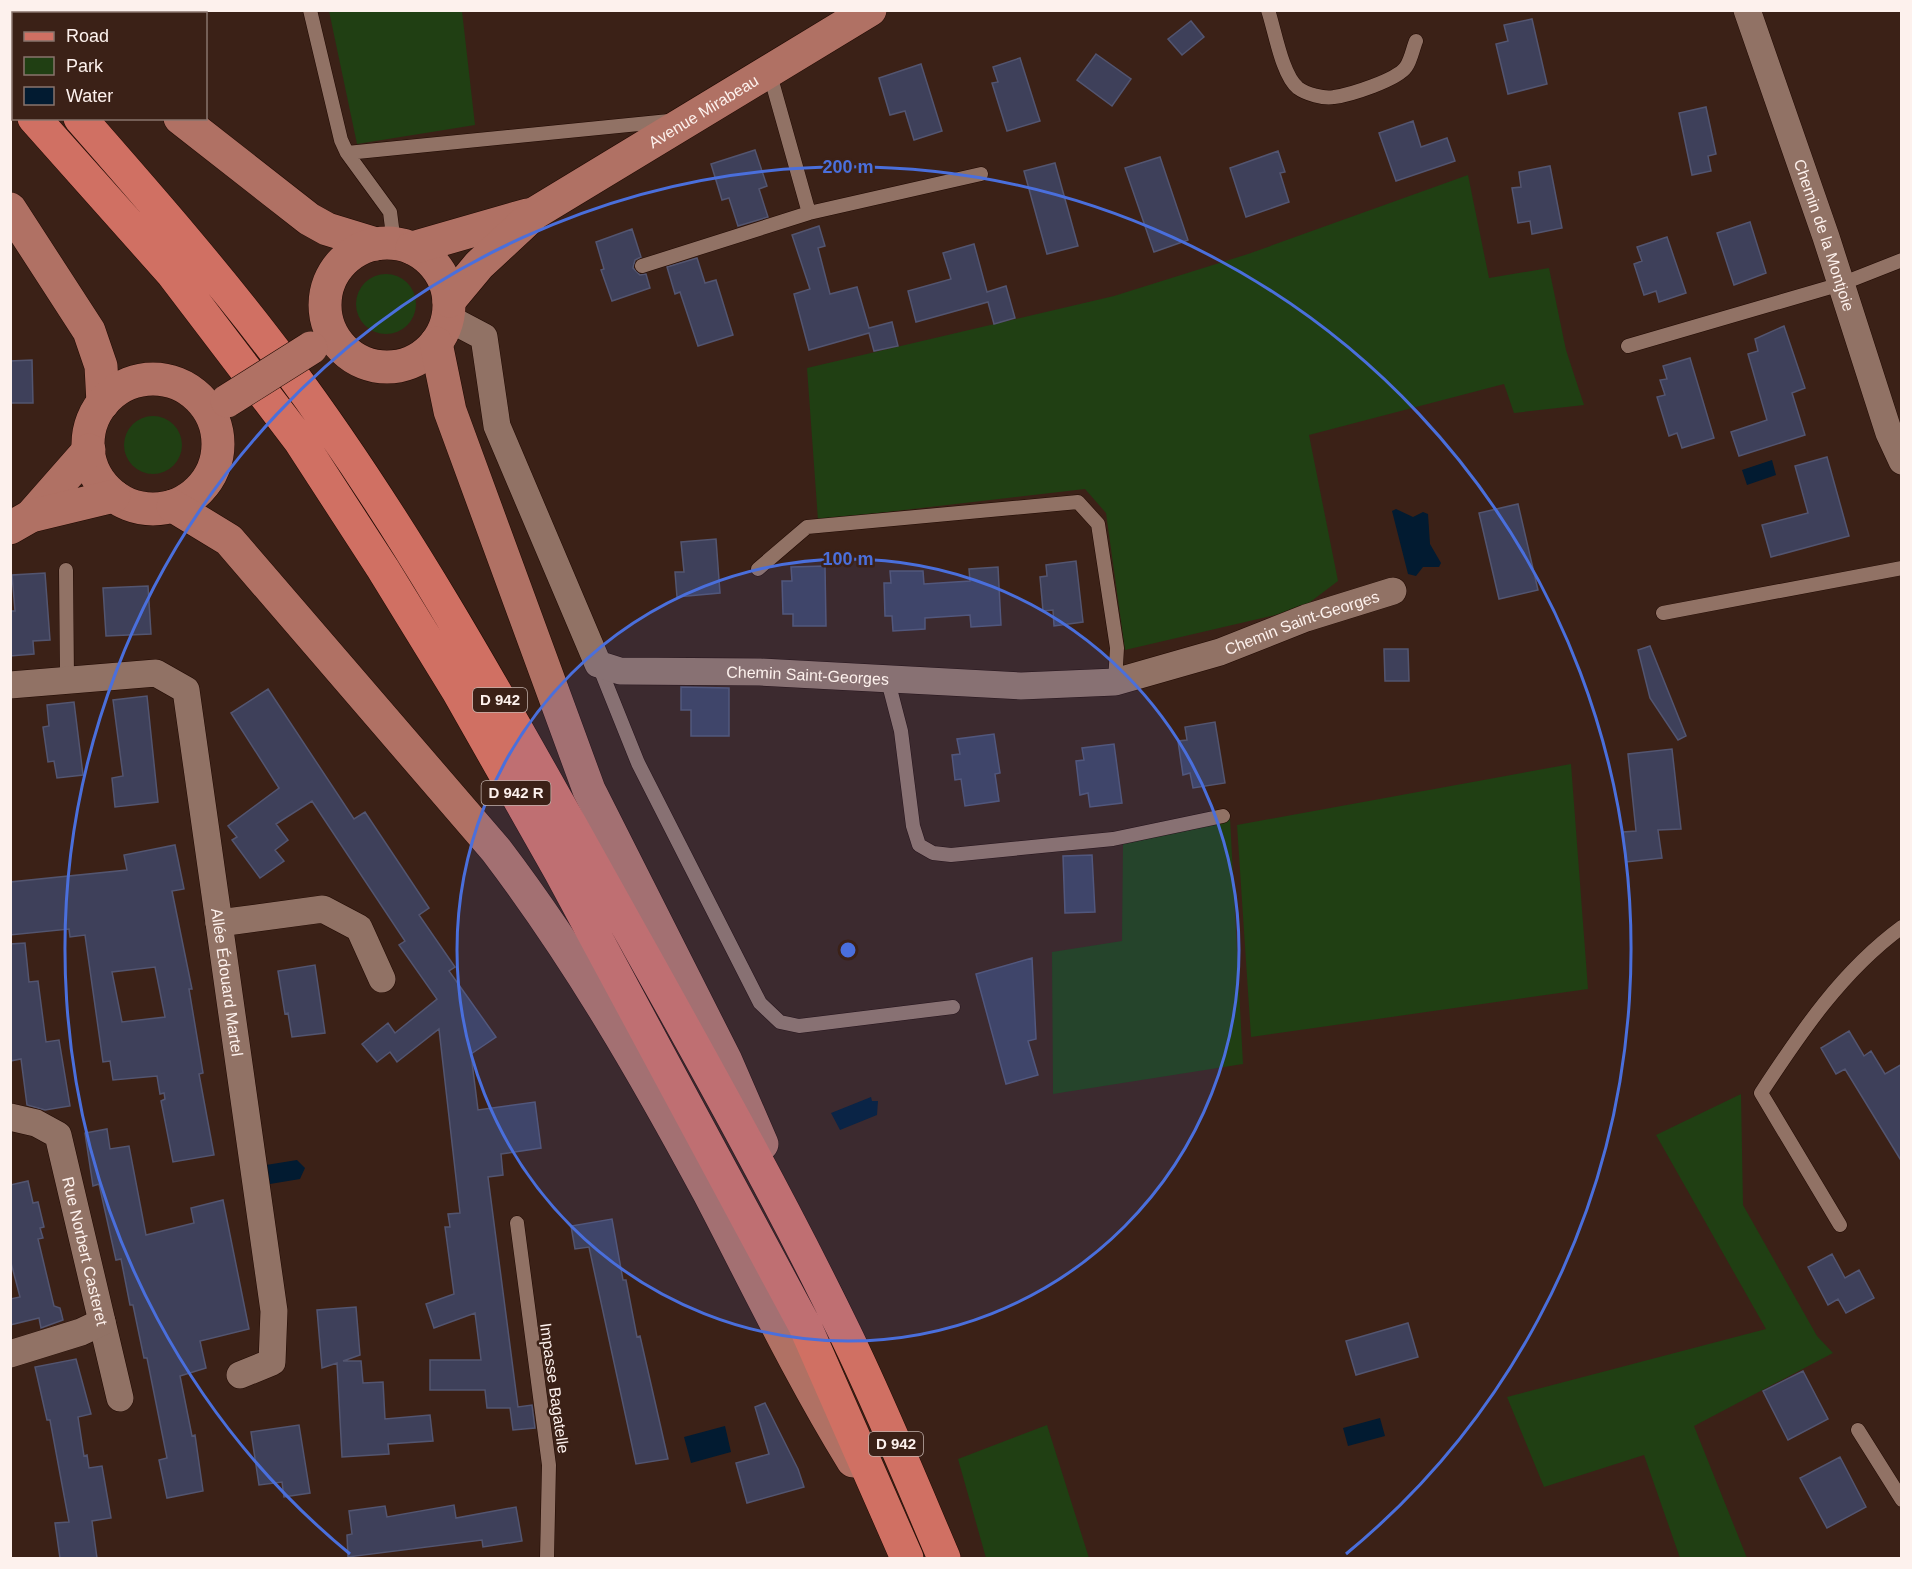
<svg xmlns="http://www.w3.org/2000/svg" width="1912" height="1569" viewBox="0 0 1912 1569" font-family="Arial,sans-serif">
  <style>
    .green { fill: #203f13 }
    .water { fill: #021b31 }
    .building { fill: #3e405a; stroke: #535570; stroke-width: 1.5; fill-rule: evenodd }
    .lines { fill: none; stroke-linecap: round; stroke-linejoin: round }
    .service-casing { stroke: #210a03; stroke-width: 15 }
    .minor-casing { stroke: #210a03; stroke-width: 28 }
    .secondary-casing { stroke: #210a03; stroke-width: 34 }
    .primary-casing { stroke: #210a03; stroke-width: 34 }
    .service { stroke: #917265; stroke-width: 14 }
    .minor { stroke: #917265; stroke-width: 27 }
    .secondary { stroke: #b07164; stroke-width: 33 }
    .primary { stroke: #d07063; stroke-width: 33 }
    .secondary-bridge-casing { stroke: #210a03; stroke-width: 34; stroke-linecap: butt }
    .secondary-bridge { stroke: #b07164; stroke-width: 33 }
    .ring { fill: none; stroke: #4a6fdc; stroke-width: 3 }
    .labels { text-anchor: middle; stroke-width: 5; stroke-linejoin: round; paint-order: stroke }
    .shield { fill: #3b2117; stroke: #c3b3ad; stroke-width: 1.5 }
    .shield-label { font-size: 15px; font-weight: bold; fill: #fdf1ed }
    .street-label { font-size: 16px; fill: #fdf1ed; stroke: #3b2117 }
    .centre { fill: #4a6fdc; stroke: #3b2117; stroke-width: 3 }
    .ring-label { font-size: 18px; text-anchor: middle; font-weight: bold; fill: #4a6fdc; stroke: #3b2117; stroke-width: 5; stroke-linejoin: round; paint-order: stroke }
  </style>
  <rect width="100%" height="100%" fill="#3b2117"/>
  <path class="green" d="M329,11H462L475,125L357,144Z
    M1468,175L1489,278L1549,268L1566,350L1584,405L1514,413L1504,384L1309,435L1338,581L1301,609L1125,650L1106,513L1085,489L818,520L807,368L1114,296L1248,254Z
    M356 304a30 30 0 1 1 60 0a30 30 0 1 1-60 0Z
    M124 445a29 29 0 1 1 58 0a29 29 0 1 1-58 0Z
    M1571,764L1588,989L1251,1037L1237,825Z
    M1230,818L1243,1064L1053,1094L1052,952L1122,941L1123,840Z
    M1741,1094L1743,1205L1817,1336L1833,1353L1694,1426L1747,1558H1680L1644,1455L1544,1487L1507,1397L1766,1329L1656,1135Z
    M1047,1425L1089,1558H986L958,1459Z"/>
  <path class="water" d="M1772,460L1776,475L1747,485L1742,470Z
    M1396,509L1413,517L1423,512L1428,514L1430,544L1441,563L1439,567H1423L1416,576L1408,574L1392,511Z
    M871,1097L872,1101H878L877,1115L840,1130L831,1113Z
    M297,1160L305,1168L300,1179L270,1184L266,1165Z
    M1380,1418L1385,1436L1348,1446L1343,1428Z
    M725,1426L731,1452L691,1463L684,1437Z"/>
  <path class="building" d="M1532,19L1547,84L1508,94L1496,44L1508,41L1504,25Z
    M1191,21L1204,37L1182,55L1168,39Z
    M1096,54L1131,79L1112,106L1077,80Z
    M1020,58L1040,121L1007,131L992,83L998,82L993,67Z
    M921,64L942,131L914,140L905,111L890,115L879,78Z
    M1706,107L1716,154L1708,156L1711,171L1692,175L1679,113Z
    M1413,121L1421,147L1447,138L1455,161L1396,181L1379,133Z
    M755,150L767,186L759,189L768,217L738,226L729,198L722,200L711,164Z
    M1278,151L1285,172L1280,173L1289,202L1246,217L1230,168Z
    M1160,157L1188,240L1154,252L1125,168Z
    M1055,163L1078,246L1047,254L1024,171Z
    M1550,166L1562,228L1532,234L1530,221L1518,223L1512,188L1521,187L1519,172Z
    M1750,222L1766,273L1734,285L1717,233Z
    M819,226L825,246L818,248L830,294L857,287L869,328L892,322L898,346L874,351L869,333L809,350L794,294L810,289L792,235Z
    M632,229L641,257L635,260L633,268L640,275L646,274L650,288L612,301L601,270L604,269L596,242Z
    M1667,237L1686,293L1659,302L1656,291L1644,295L1634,264L1642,261L1637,247Z
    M974,244L987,292L1006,286L1015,318L994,324L988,302L916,322L908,291L951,279L943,253Z
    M697,258L705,283L716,280L733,335L698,346L680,292L675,294L667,267Z
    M1784,326L1805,388L1792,393L1805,435L1739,456L1731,432L1767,420L1748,354L1758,351L1755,339Z
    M1690,358L1714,438L1682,448L1677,433L1669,436L1657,397L1665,395L1660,380L1667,379L1663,366Z
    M32,360L33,403H10V361Z
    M1827,457L1849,536L1771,557L1762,525L1808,513L1795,466Z
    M1518,504L1538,590L1499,599L1479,513Z
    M716,539L720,593L677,597L675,572H684L681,542Z
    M1076,561L1083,622L1054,626L1053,610L1043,611L1040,577L1047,576L1046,565Z
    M825,566L826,626H793V614H783L782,581H792L791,567Z
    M998,567L1001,625L971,627L970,615L925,618V629L893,631L892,616H885L884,583H891L890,571H923L924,584L970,581L969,569Z
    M45,573L50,640L33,641L34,654L10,656V611H15L12,575Z
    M148,586L151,634L106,636L103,588Z
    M1650,646L1686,736L1678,740L1650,698L1638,650Z
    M1384,649H1408L1409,681H1385Z
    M681,687L729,688V736H691V710H681Z
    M268,689L354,819L365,812L429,908L419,915L455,967L449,971L496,1037L471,1054L478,1110L535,1102L541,1148L501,1154L503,1175L488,1177L518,1407L532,1405L535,1428L513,1430L510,1408H487L485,1390H430V1360H481L475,1313L434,1328L426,1304L454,1294L445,1227H450L448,1214L460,1213L439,1029L397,1062L390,1052L377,1062L362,1044L388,1023L395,1033L437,999L399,945L405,941L312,801L276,824L288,840L275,850L284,861L260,878L232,840L237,837L228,826L279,788L231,713Z
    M147,696L158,802L115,807L112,778L123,776L113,700Z
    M74,702L83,775L57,778L54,761L48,762L43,727L49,726L47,705Z
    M1215,722L1225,783L1193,788L1190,773L1183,775L1178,741L1187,740L1185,727Z
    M994,734L1000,773L995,774L999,801L965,806L961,779L955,780L952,755L960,754L957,739Z
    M1114,744L1122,803L1090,807L1088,793L1080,795L1076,761L1084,760L1082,748Z
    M1672,749L1681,829L1658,830L1662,858L1626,862L1623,832L1636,831L1628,754Z
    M175,845L184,889L172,891L192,989H189L203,1073L199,1074L214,1155L173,1162L161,1101L165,1099L164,1093L160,1094L157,1076L113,1080L110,1061L103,1062L85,935L70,937L69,929L10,935V882L127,870L124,855ZM155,967L165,1017L122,1022L112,972Z
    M1092,855L1095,912L1065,913L1063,856Z
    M25,943L29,982L38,981L46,1042L59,1040L70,1106L45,1110L27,1105L21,1059L10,1061V944Z
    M1032,958L1036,1039L1028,1041L1038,1075L1006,1084L976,974Z
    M315,965L325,1033L292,1037L288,1013L285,1014L278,971Z
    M1849,1031L1864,1056L1871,1051L1885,1074L1902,1064V1162L1845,1069L1836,1074L1821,1048Z
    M107,1129L110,1149L129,1146L146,1235L194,1223L191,1208L223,1200L249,1329L200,1341L206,1368L180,1376L192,1436L195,1435L203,1491L167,1498L159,1460L167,1458L147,1358H144L133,1305H130L121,1259L116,1260L99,1184L93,1186L85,1133Z
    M28,1181L33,1203L38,1202L44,1227L40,1228L43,1238L38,1239L54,1306L60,1308L63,1320L41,1328L39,1318L10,1325V1299L20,1297L10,1259V1185Z
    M612,1219L623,1280H626L637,1337L640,1336L668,1459L636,1464L589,1247L575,1249L571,1226Z
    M1832,1254L1845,1278L1859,1270L1874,1298L1846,1313L1838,1299L1828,1305L1808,1267Z
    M356,1307L360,1355L343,1361H361L363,1383L383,1382L385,1419L430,1415L433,1441L388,1444L389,1454L342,1457L337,1363L322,1368L317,1310Z
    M1408,1323L1418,1357L1356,1375L1346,1341Z
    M76,1359L91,1414L78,1417L84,1456L87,1455L89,1468L102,1466L111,1518L92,1521L97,1558H60L55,1523L69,1522L50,1420H47L35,1367Z
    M1803,1371L1828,1419L1788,1440L1763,1391Z
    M765,1403L798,1469L804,1487L747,1503L736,1463L769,1454L755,1407Z
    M299,1425L310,1493L284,1497L282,1482L259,1485L251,1432Z
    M1840,1457L1866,1507L1827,1528L1800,1478Z
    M454,1505L456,1518L516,1507L522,1541L483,1547L482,1540L348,1557L347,1535L352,1534L349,1511L385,1506L387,1517Z"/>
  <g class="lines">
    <g class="service-casing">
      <path id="service" d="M310,10L341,140L347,153L390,212L394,243
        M1268,10C1275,31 1282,75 1298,88C1306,94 1324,99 1334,97C1350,95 1397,80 1406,67C1411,60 1413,48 1416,41
        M769,71L809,213L981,174
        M347,153L669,121
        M642,266L809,213
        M1628,346L1841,284L1902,260
        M758,569L807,527L1078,502L1098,524L1117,648L1115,682
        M66,570L67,678
        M1663,613L1902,568
        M599,666L638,763L760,1003L780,1022L799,1026L953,1007
        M888,681L901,731L913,826L919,845L933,853L951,855L1113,839L1223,816
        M517,1223L549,1465L547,1558
        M1840,1225L1761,1093C1801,1032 1842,971 1902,927
        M1858,1430L1902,1500"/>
    </g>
    <g class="minor-casing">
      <g id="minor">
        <path id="s1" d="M1747,10L1826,237L1889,433L1902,461"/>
        <path id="s2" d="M448,318L484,337L497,426L598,664L620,671L760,672L1021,686L1115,682L1220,652L1306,618L1393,591"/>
        <path id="s3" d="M10,685L156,673L186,690L274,1311L272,1362L240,1375"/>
        <path d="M219,923L323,909L359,928L382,979"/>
        <path id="s4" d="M10,1117L36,1123L58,1135L120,1398"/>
        <path d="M10,1354L81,1332L102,1322"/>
      </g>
    </g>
    <g class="secondary-casing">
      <g id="secondary">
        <path d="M42,10L46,14"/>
        <path d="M180,118L309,219L327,229L376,244"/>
        <path d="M10,209L89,331L101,366L103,403"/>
        <circle cx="387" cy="305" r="62"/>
        <path d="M412,248L527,215"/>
        <path id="s5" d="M449,301L479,265L535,213L870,10"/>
        <path d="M436,343L450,411L589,790L726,1061L762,1144"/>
        <circle cx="153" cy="444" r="65"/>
        <path d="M173,506L229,540L496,850C578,958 645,1074 709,1193C756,1283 800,1375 853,1461"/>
        <path d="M31,516L89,450"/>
        <path d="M10,528L31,516L114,496"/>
      </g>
    </g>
    <g class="primary-casing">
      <path id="primary" d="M10,43L14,46
        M10,92L14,95
        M34,118L172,273L300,441L383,569L458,691L560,871L805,1326L907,1558
        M80,118C151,199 222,280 286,366C414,538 516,728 621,915C698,1053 776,1191 845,1333C881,1407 912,1483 944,1558"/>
    </g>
    <use href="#service" class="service"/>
    <use href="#minor" class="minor"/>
    <use href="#secondary" class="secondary"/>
    <use href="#primary" class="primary"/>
    <g class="secondary-bridge-casing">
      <path id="secondary-bridge" d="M227,401L311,348"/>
    </g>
    <use href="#secondary-bridge" class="secondary-bridge"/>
  </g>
  <circle cx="848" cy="950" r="391" fill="#4a6fdc" fill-opacity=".12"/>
  <g class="ring">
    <circle cx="848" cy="950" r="391"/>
    <path d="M350 1554A783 783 0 1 1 1346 1554"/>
  </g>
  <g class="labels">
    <g class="shield">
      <rect x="473" y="688" width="54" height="24" rx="4.5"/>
      <rect x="481.5" y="781" width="69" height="24" rx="4.5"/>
      <rect x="869" y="1432" width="54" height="24" rx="4.5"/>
    </g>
    <g class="shield-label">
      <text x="500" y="705">D 942</text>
      <text x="516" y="798">D 942 R</text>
      <text x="896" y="1449">D 942</text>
    </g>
    <g class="street-label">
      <text dy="6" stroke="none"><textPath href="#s5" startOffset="320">Avenue Mirabeau</textPath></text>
      <text dy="6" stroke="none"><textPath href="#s1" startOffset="238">Chemin de la Montjoie</textPath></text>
      <text dy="6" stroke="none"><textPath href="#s2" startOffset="1104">Chemin Saint-Georges</textPath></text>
      <text dy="6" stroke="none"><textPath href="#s2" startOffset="600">Chemin Saint-Georges</textPath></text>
      <text dy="6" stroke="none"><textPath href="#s3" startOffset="476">Allée Édouard Martel</textPath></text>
      <text dy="6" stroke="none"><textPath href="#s4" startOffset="171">Rue Norbert Casteret</textPath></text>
      <text transform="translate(555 1388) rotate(82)" y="6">Impasse Bagatelle</text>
    </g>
  </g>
  <circle cx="848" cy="950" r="9" class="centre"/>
  <g class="ring-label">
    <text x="848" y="173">200 m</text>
    <text x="848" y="565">100 m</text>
  </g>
  <rect width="1912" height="1569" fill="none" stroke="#fdf1ed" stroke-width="24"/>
  <rect x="12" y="12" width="195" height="108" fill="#3b2117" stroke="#89746d" stroke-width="1.5"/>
  <rect x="24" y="32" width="30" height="9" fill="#d07063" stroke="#89746d" stroke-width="1.5"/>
  <text x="66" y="42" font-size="18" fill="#fdf1ed">Road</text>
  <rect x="24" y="57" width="30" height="18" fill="#203f13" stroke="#89746d" stroke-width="1.5"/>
  <text x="66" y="72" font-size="18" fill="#fdf1ed">Park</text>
  <rect x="24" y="87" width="30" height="18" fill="#021b31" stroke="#89746d" stroke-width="1.5"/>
  <text x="66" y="102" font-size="18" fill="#fdf1ed">Water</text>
</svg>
